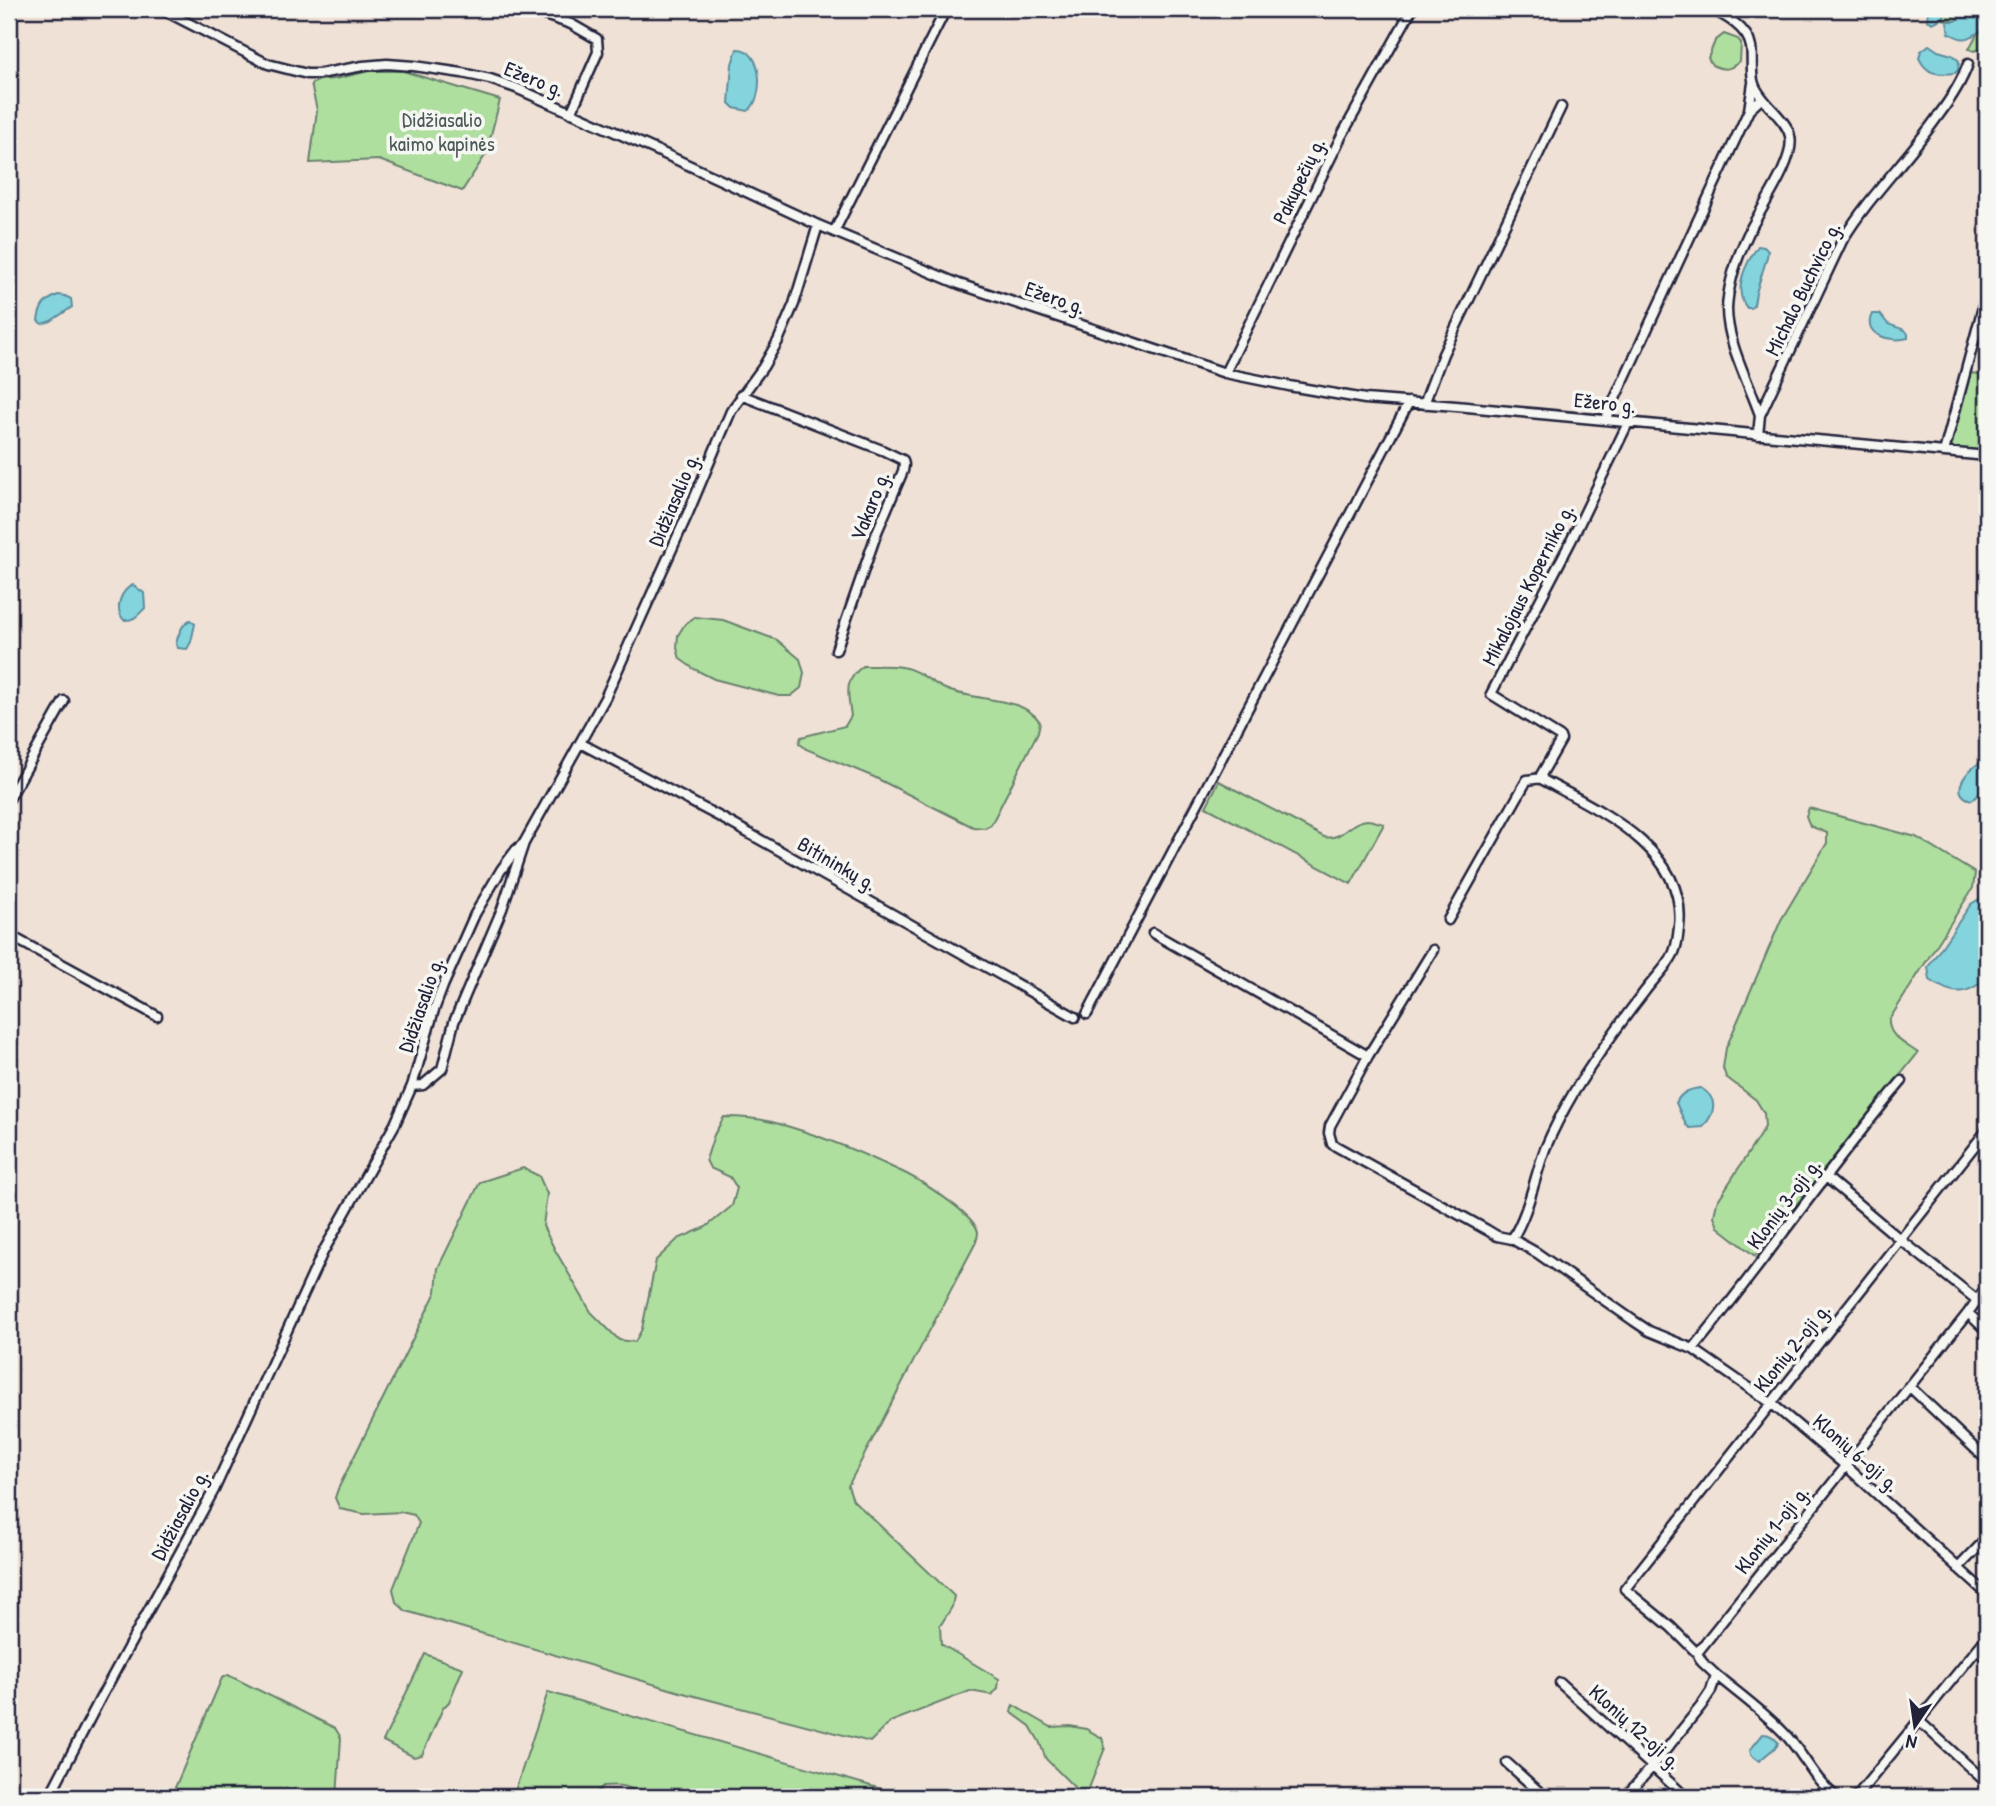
<svg xmlns="http://www.w3.org/2000/svg" width="1996" height="1806" viewBox="0 0 1996 1806" font-family="'Patrick Hand',sans-serif">
  <style>
    .green { fill: #aedf9f; stroke: #68806d; stroke-width: 2 }
    .water { fill: #84d4de; stroke: #5d8d9d; stroke-width: 2 }
    .lines { fill: none; stroke-linecap: round; stroke-linejoin: round }
    .street-casing { stroke: #22223b; stroke-width: 13 }
    .street { stroke: #f6f6f2; stroke-width: 8 }
    .labels { text-anchor: middle; stroke-width: 7; stroke-linejoin: round; paint-order: stroke }
    .street-label { font-size: 21px; fill: #22223b; stroke: #f6f6f2 }
    .park-label { font-size: 21px; fill: #4c5b59; stroke: #f6f6f2 }
  </style>
  <rect width="100%" height="100%" fill="#f0e1d6"/>
  <filter id="ink" filterUnits="userSpaceOnUse"><feTurbulence type="fractalNoise" baseFrequency=".0143" numOctaves="2"/><feDisplacementMap in="SourceGraphic" scale="14" xChannelSelector="R" yChannelSelector="G"/><feConvolveMatrix kernelMatrix="1 2 1 2 8 2 1 2 1" color-interpolation-filters="sRGB"/></filter>
  <g filter="url(#ink)">
    <path class="green" d="M1944,9H1987V25L1986,21L1966,13L1956,21L1941,19L1944,16Z
      M1987,28L1986,47L1974,51L1969,49L1977,34Z
      M1724,34L1738,39L1741,43L1740,61C1730,70 1725,71 1712,65L1708,58L1715,41Z
      M370,71H403L500,100L486,154L462,191L379,160L310,163L317,110L311,84L320,80L335,79Z
      M1970,373L1987,375V451L1951,448Z
      M695,617L723,620L777,640L800,659L804,673L801,688L791,696H779L714,679L694,669L680,659L677,648L678,635L685,624Z
      M863,666C876,666 890,665 902,667C919,670 930,682 945,689C972,701 1024,696 1040,722L1038,732L991,825L985,828L973,827L874,777L806,749L799,743L801,737L845,726L851,716C848,694 843,681 863,666Z
      M1219,781L1324,837C1343,841 1349,821 1367,820C1372,820 1379,823 1384,824L1351,884L1206,807Z
      M1809,808L1916,837L1975,873L1973,888L1889,1020C1888,1037 1906,1044 1918,1053L1755,1256L1718,1227L1714,1216L1717,1202L1765,1127L1764,1113L1756,1100L1726,1077L1723,1068L1726,1048L1781,920L1827,843V833L1810,826L1806,816Z
      M724,1117C739,1117 756,1118 772,1122C815,1133 858,1151 898,1170C915,1177 975,1214 978,1232C978,1235 977,1239 976,1242L848,1486L853,1500L954,1596L952,1607L940,1626L941,1644L999,1679L998,1688L992,1695L970,1691L890,1722L870,1742L687,1694L406,1611L396,1602L393,1589L419,1523L414,1515L401,1512L364,1514L340,1509L335,1498L338,1489L436,1292L438,1268L480,1182L523,1168L539,1176L547,1194L543,1226L555,1250L591,1312L619,1340L635,1342L642,1329L656,1260L678,1239L706,1227L732,1206L737,1188L730,1177L710,1168L706,1160L714,1135Z
      M425,1654L463,1668L449,1702L443,1708L422,1755L414,1757L383,1741Z
      M228,1675L335,1728L341,1738L337,1797H171L222,1678Z
      M548,1692L895,1793L900,1797H640C631,1784 617,1785 603,1786L592,1797H513Z
      M1013,1705L1051,1727L1070,1726L1086,1729L1102,1738L1105,1748L1087,1793L1079,1792L1046,1759L1039,1741L1030,1726L1011,1712Z"/>
    <path class="water" d="M1921,9H1944V16L1941,19L1933,23L1927,20L1928,11Z
      M1966,13C1975,12 1986,18 1987,28C1970,35 1969,45 1949,33L1947,21H1956Z
      M1929,45L1938,51L1952,55L1959,61L1958,70L1955,73C1938,75 1927,75 1919,58L1921,51Z
      M737,49C763,48 765,98 748,111L734,108L729,103L732,64Z
      M1758,246L1764,247L1768,251L1767,257L1756,293L1754,305L1751,308H1747C1732,290 1746,263 1758,246Z
      M58,295L65,296L71,299L72,307L51,321L42,324L38,321C40,306 44,301 58,295Z
      M1872,314H1880L1888,324L1905,330L1908,334V338C1892,343 1861,335 1872,314Z
      M133,585L144,593L145,608C138,615 134,621 124,620C114,609 120,591 133,585Z
      M190,620L195,624L191,642L187,649L178,648L176,644C178,635 182,624 190,620Z
      M1987,760C1987,777 1987,788 1972,800C1945,794 1971,763 1987,760Z
      M1984,896L1987,897V978C1965,997 1952,995 1930,980L1928,967L1971,904Z
      M1701,1088C1719,1099 1715,1113 1703,1127L1690,1128L1686,1125L1676,1103C1681,1092 1690,1089 1701,1088Z
      M1763,1734C1770,1734 1773,1737 1778,1742L1777,1746L1759,1761L1751,1755L1750,1750Z"/>
    <g class="lines">
      <g class="street-casing">
        <path id="street" d="M161,9L268,64L307,74H319L363,66L387,64L414,66L462,73L490,79L516,88L658,151L818,225L959,284L1225,373L1289,386L1365,399L1456,406L1987,456
          M527,9L571,24L597,39L598,52L571,113
          M1709,9C1725,15 1748,28 1751,47C1753,58 1750,72 1754,84C1760,102 1787,119 1790,136C1796,160 1760,209 1749,232C1738,255 1728,283 1727,309C1727,343 1749,383 1760,415
          M1753,83L1749,110L1762,98
          M834,232L946,9
          M1225,373L1342,135L1412,9
          M741,395L882,450L903,460L904,465L903,471L877,532L836,650
          M1424,404L1443,354L1561,107
          M1605,420L1749,110
          M1758,435L1760,415L1842,241C1869,196 1908,159 1938,116C1950,100 1961,84 1968,64
          M1944,452L1987,292
          M580,743L720,817L1075,1017
          M9,799L64,701
          M1448,920L1527,780L1542,778
          M1153,933L1368,1056
          M9,935L157,1016
          M1433,950L1368,1056L1330,1126L1329,1133L1332,1144L1487,1230L1497,1236L1512,1239L1537,1253L1634,1321L1649,1331L1693,1349L1771,1403L1846,1466L1987,1594
          M1087,1014L1409,402
          M412,1086L423,1085L442,1069L454,1022L502,909L524,843
          M1826,1177L1901,1240L1977,1300
          M1512,1239C1529,1212 1534,1179 1545,1149C1553,1130 1564,1109 1574,1092C1596,1057 1620,1023 1645,991C1653,980 1664,970 1671,958C1677,949 1678,937 1679,927C1688,850 1599,810 1543,780L1541,775L1561,740L1560,737L1491,694L1571,541L1628,423
          M1968,1313L1987,1331
          M1693,1349C1765,1261 1829,1167 1902,1081
          M1909,1386L1987,1460
          M1958,1568L1987,1538
          M1977,1649L1987,1658
          M1697,1653L1671,1627L1625,1589L1987,1130
          M1716,1675C1739,1694 1763,1711 1784,1733C1804,1754 1812,1777 1836,1797
          M1560,1683L1686,1797
          M1918,1720L1987,1783
          M1507,1763L1545,1797
          M49,1797L100,1699L214,1490L323,1252L395,1124L412,1086L434,1010L443,986L475,914L501,870L516,850L524,843L605,698L689,511L731,411L763,367L778,341L794,304L818,225
          M1625,1797L1652,1767L1701,1706L1711,1691L1716,1675L1702,1662L1697,1653L1968,1313L1987,1286
          M1856,1797L1987,1637"/>
      </g>
      <use href="#street" class="street"/>
    </g>
  </g>
  <g class="labels">
    <g class="street-label">
      <text transform="translate(534 79) rotate(22)" y="7">Ežero g.</text>
      <text transform="translate(1299 181) rotate(-64)" y="7">Pakupečių g.</text>
      <text transform="translate(1803 289) rotate(-64)" y="7">Michalo Buchvico g.</text>
      <text transform="translate(1055 298) rotate(19)" y="7">Ežero g.</text>
      <text transform="translate(1605 403) rotate(6)" y="7">Ežero g.</text>
      <text transform="translate(674 500) rotate(-67)" y="7">Didžiasalio g.</text>
      <text transform="translate(870 506) rotate(-68)" y="7">Vakaro g.</text>
      <text transform="translate(1528 585) rotate(-63)" y="7">Mikalojaus Koperniko g.</text>
      <text transform="translate(837 864) rotate(30)" y="7">Bitininkų g.</text>
      <text transform="translate(421 1005) rotate(-71)" y="7">Didžiasalio g.</text>
      <text transform="translate(1784 1204) rotate(-53)" y="7">Klonių 3-oji g.</text>
      <text transform="translate(1792 1348) rotate(-51)" y="7">Klonių 2-oji g.</text>
      <text transform="translate(1856 1453) rotate(41)" y="7">Klonių 6-oji g.</text>
      <text transform="translate(180 1515) rotate(-62)" y="7">Didžiasalio g.</text>
      <text transform="translate(1772 1530) rotate(-52)" y="7">Klonių 1-oji g.</text>
      <text transform="translate(1635 1727) rotate(42)" y="7">Klonių 12-oji g.</text>
    </g>
    <g class="park-label">
      <text x="442" y="127">Didžiasalio<tspan x="442" dy="24">kaimo kapinės</tspan></text>
    </g>
  </g>
  <rect width="1996" height="1806" fill="none" stroke="#f6f6f2" stroke-width="35"/>
  <rect x="18" y="18" width="1961" height="1771" fill="none" stroke="#22223b" stroke-width="2.5" filter="url(#ink)"/>
  <g transform="translate(1915 1726) rotate(193)" stroke="#f6f6f2" stroke-width="5" paint-order="stroke">
  <path d="M0-5L12 26L0 18L-12 26Z" fill="#22223b"/>
  <text y="-10" font-size="19" font-weight="bold" text-anchor="middle" fill="#22223b">N</text>
  </g>
</svg>
